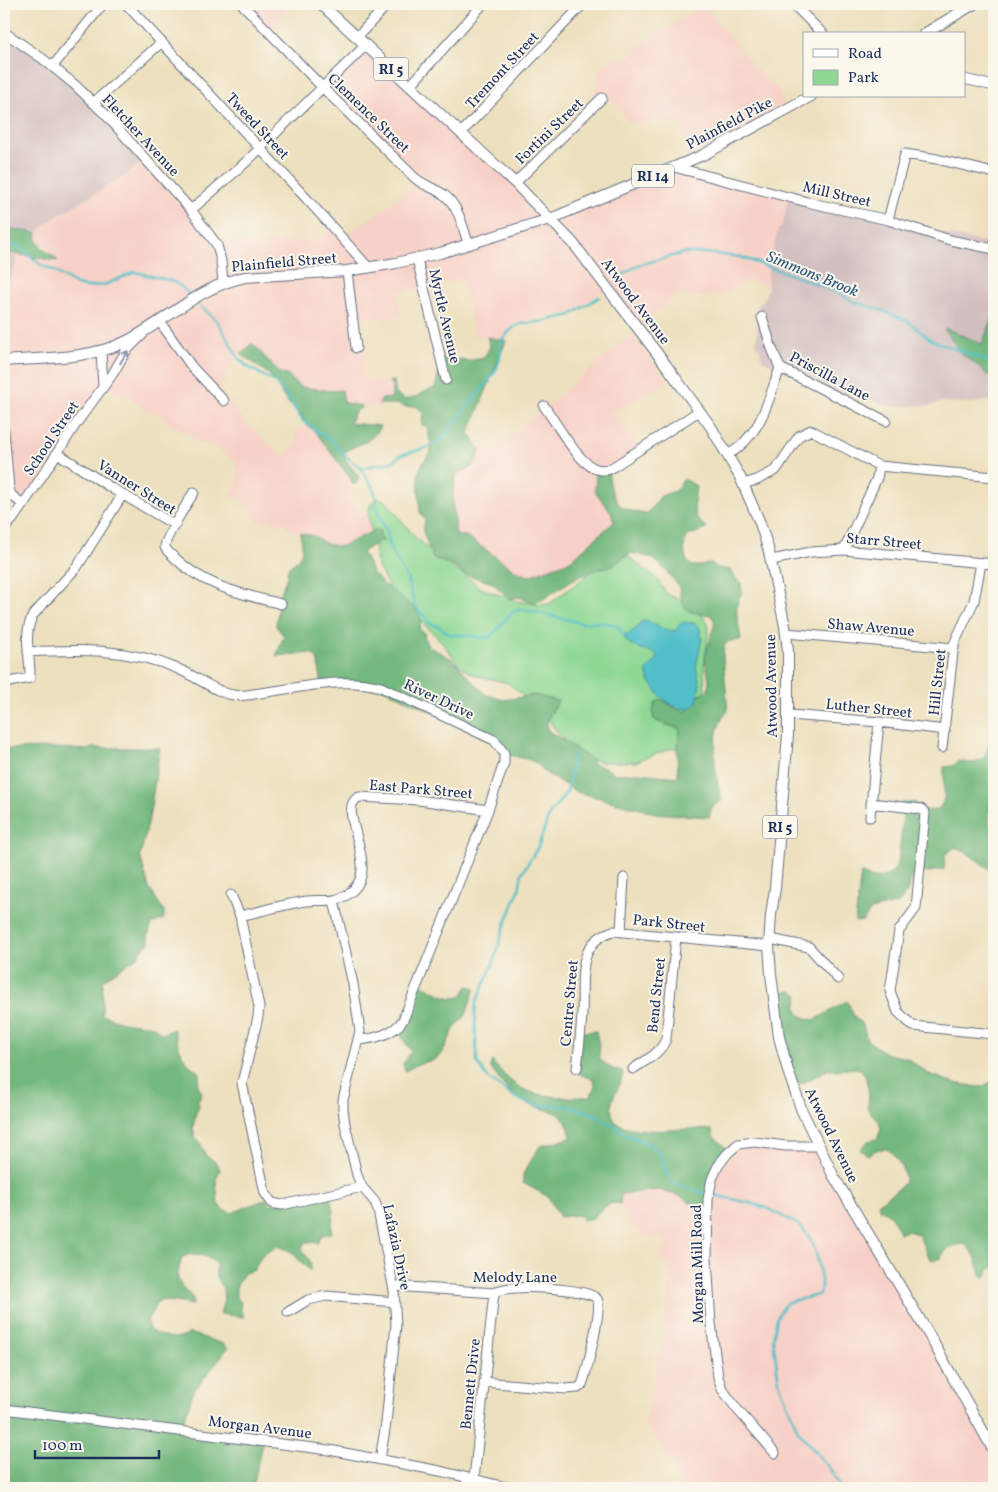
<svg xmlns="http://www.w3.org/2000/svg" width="998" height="1492" viewBox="0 0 998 1492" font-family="Vollkorn,serif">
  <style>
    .built { fill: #f7d1c7 }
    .industrial { fill: #d2bfc0 }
    .green { fill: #8fd894; stroke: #558479 }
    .forest { fill: #73b87e; stroke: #47746e }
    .water { fill: #51bfc9; stroke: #367794 }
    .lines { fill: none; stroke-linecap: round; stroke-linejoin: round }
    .stream { stroke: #51bfc9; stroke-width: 2.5 }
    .minor-casing { stroke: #646d80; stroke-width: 11 }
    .major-casing { stroke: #646d80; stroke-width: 12 }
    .minor { stroke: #fff; stroke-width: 9 }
    .major { stroke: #fff; stroke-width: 10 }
    .oneway { stroke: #8d97ae }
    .labels { text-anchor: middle; stroke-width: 4; stroke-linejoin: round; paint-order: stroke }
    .shield { fill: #fbf7ec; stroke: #5e6b89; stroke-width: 1 }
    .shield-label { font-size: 14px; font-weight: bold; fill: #1b2f5e }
    .street-label { font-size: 15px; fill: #1b2f5e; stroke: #fbf7ec }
    .water-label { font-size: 16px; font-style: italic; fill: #2b5a7e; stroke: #fbf7ec }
  </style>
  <rect width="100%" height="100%" fill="#fbf7ec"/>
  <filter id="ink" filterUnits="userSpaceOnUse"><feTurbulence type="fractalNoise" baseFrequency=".02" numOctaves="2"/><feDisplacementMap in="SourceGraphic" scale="10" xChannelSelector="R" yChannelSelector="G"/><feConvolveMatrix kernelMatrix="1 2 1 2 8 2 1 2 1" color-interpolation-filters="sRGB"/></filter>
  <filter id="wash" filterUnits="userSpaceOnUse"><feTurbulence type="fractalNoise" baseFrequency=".0096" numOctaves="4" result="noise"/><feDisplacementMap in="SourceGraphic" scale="20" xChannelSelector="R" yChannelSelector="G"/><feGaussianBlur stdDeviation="1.12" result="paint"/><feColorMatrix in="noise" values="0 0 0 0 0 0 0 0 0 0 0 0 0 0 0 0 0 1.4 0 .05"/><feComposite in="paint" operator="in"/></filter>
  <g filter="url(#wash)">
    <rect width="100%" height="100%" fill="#ede0be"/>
    <path class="built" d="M245,4H290L269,30Z
      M699,8L707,9L759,72L777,88L786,108L735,139L693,154L679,125L652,119L648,126L628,121L614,101L596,96L598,78L596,73L598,70L621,56H631L636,52L638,46Z
      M364,47L550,218L669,169L789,198L782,226L778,230L768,271V288L764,285L748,280L724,294L695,297L683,295L676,296L638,327L607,289L570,314H553L515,324L509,331L507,341L473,335L469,307L461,280L397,293L401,316L391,317L389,320L380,318L355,319L356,348L365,346L363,379L388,381L392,386V398L379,404L381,405L380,407H362V406L344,403L342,390L332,391L300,387L287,375L280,374L252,343L235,360L226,375L220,393L245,422L283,457L297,442L296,433L307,426L314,430L351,479L352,483L355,484L347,500L368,517L376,530L340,547L327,544L314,536L292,531L284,523L257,521L244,500L230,497L238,481V472L235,461L213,446L202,443L154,412L146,411L128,395L123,397L107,385L24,502L12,497L4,444V297L16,263L17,254L57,261V258L39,245L36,238L40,229L57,216L121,178L143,161L217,247L236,241L252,243L253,246L259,247L265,242H314L331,229L341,238L394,202L416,181L325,87Z
      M631,335L668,381L612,413L640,450L601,471L595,491L611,512L614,522L570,561L529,576L516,571L458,536L455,532L452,516L454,505L453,487L457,473L478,460L480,450L497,448Z
      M736,1146H815L994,1452V1488H680L675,1478L671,1462L644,1422L646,1418L670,1295L668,1262L660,1260L657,1255L659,1252L666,1249L665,1238L647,1237L626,1222L620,1200L621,1194L660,1190L682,1197L690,1203L711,1181Z"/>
    <path class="industrial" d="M4,33L61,74L143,161L121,178L57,216L40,229L37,233L4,228Z
      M789,198L994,245V315L982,344L945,328L962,354L980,367L994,382V400L970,403L941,402L929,406L919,405L899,407L886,405L852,394L830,393L762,360L759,347L756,348L759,311L758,305L763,301L768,288V271L778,230L782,226Z
      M4,252L17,254L16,263L4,297Z
      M4,309L9,360L4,361Z"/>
    <path class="green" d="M380,499L385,500L415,537L440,559L470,579L480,588L517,601L542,605L549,604L585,577L606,556L617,553L628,556L656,578L667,594L696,607L708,623L709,629L704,667L705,692L688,746L669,749L635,762H602L579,757L574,754L540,709L508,683L478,676L467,671L458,664L442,642L392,593L378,567L368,516L370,505L374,501Z"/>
    <path class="forest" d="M4,228L37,233C34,246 48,252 57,259V261L4,252Z
      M994,315V372L988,376L980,367L962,354L944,329L945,328L982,344Z
      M487,337L506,341L469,433L480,450C477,466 471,468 457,473C452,490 452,504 455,521C456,528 453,530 458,536H466L516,571L529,576L570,561L614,522L611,512L595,491L596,470H608C612,500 615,510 647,514L661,496L675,491L684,479L696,486C694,503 690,518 708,528L686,537C683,547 683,568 698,566C702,566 707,564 711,563L717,568L731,570L736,579L741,583L742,593C732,606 739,625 741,640L729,641L724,646L723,657L728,711C709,728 714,778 722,800L712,807L709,817L655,813L577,792L544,772C537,757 518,759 505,753C500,751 497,745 494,742L384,689L322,683L317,658L311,653L276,656L284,636L276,626L278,606L277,602L287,577L288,568C304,555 304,553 300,533L314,536L327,544L340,547L373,531L380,530V537L384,541H379L362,552L372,572L383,584L416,609L422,621L419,629L424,633L425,640L428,646L452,659L485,694L503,700L535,695L558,701L547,721V730L590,758L593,764L604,767L615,774L638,773L678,777L677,751L680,729L658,722L653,718C653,710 653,702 661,699L677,709L687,712L693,699L708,690L709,680L705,658L715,622L711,615C686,613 682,611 679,586C672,579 663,565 656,561C649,556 639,555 631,553L613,565L592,571L572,580L542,600L534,603L519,597L509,599L493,583L464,574L455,567L433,558L423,532L425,520L420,512L418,475L421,466L431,451V444L427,426L422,425L423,412L416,406L406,407L398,404H379L382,399L392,398V386L389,381H394L396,394L406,400C418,397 424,391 435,388L439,373L438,358L467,361L484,358L490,347Z
      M252,343L280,373L287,375L300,387L332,391L342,390L344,403L362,406L361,408L356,410L349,423L380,426C372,444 358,442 344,453L345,459L359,477L356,484H352L351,479L314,430L307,426L301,414L287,402L270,375L241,354Z
      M994,718V802L990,807L989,823L994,830V873L969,854L955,847L945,855L944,869L913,875L907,892L899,903L871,910L863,921L855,922L861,873C873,882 891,879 897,865C899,862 899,857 899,854C901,836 904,821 902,803L915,802C922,810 930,813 940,808L944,799V767L953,766L958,761C977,765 986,763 989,742C990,735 991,729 990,722Z
      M54,748L89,750L91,748H160L149,819L140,856L149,888L164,911V919L152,924L148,936L150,943L145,946L137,957L103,980L102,1015L122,1022L153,1026L162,1034L174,1029C178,1047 183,1063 200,1073L198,1086L202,1093L198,1100L199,1107L196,1113L193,1128L195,1137L200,1142L206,1156L216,1162L220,1170L216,1179L218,1204L224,1210L232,1213L266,1199L271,1204L330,1195L333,1212L331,1233L322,1235L318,1243L307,1242L303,1244L302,1249L311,1263L310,1271L290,1251L278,1246L262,1255L254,1270L244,1273L236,1287V1296L241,1303L240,1309L244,1317L220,1314L224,1300L223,1289L216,1277V1263C204,1255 196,1251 182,1257C176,1281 174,1279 193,1298V1305C182,1304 169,1299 158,1301L147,1321L149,1330C162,1336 179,1343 190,1333L223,1344L228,1348L193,1392L189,1406L186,1411L181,1431L262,1442L253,1488H4V749Z
      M420,984C430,988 451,1003 461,996C464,994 466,989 468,986L475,988L466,1015L454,1029L442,1054L434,1060L418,1064L405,1071L403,1064L411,1051L396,1029Z
      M791,991L799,995C794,1012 797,1017 815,1020L847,1001L855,1018L863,1025L867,1040L887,1054L907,1058L927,1073L953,1083L980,1087L994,1081V1267L990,1269L986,1277L981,1275C978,1262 975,1254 965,1244C952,1245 946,1248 940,1259L933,1260L929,1258L918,1234L908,1231L899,1233C896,1222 891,1214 880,1209L878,1203C884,1199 903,1188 905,1181C907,1173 893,1150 886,1149C879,1148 874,1151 868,1155L860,1150L868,1141L877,1139L881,1129L879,1121L872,1115L867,1108C870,1099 869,1093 867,1084C863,1057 846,1074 829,1069L801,1084L791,1080L775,993Z
      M596,1031L599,1046L600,1060L613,1069L623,1072C621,1092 604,1099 615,1122C638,1134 664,1130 689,1129C696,1129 705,1130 712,1130L713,1136L728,1150L718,1165L708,1205L690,1203L682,1197L660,1190L621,1194L620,1204C609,1200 600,1211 593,1218L583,1220L579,1215L560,1217L547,1196L523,1183V1174L540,1146L571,1138C566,1103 543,1115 519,1099C507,1091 498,1079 490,1067L492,1061C500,1071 509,1081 521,1088C536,1097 573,1099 591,1096L595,1085L594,1079L581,1075L577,1071L581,1032Z"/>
    <path class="water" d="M647,620C656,626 664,630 675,631L682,622L694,623L699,627L702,639L696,667L700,684L697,703L688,709C681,708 675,707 669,703C662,699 645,679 647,672C648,667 654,663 657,660L656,654C645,649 626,648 624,635L635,630L642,621Z"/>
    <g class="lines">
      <path class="stream" d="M4,243L20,247L41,265L53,270L76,285L87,287L104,285L135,272L172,281L182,287L192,298
        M616,279L638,265L684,253H706L741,257L828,288L854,302L879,309L908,321L931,340L985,360L994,361
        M196,302L218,322L239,359L248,367L275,382L290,401L303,421L331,440L347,457L361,468L373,488L376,498L375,505L387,533L391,550L407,578L415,606L430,623L440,627L449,634L488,638C501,631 505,611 522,609L582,623L595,622L612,624L617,626L624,635
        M361,468L392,462L401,455L426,448L441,440L496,371L500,358L501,343L504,337L513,328L520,324L540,322L571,315L599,297
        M574,754L567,792L549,815L538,847L522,873L519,890L503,930L494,962L476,1003L475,1014L477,1062L487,1077L511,1095L523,1101L540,1105L567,1106L585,1111L602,1118L627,1135L650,1144L661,1156L666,1172L674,1183L696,1191L750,1203L769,1209L797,1224L802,1228L810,1238L815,1248L821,1278V1290L818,1295L788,1302L783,1307L777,1317L773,1339L779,1383L798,1431L830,1469L841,1488"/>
    </g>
  </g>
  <g filter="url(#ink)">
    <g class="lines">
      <g class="minor-casing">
        <path id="minor" d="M126,4L305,197L369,268
          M242,4L323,88L415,178C423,185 434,188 443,194C458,204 463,227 468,243
          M793,4L823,34
          M4,32L43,59L75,85L106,115L191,210L217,245L221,261L223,283
          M357,37L388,4
          M53,66L103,4
          M964,79L994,86
          M410,86L483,4
          M93,103L162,42
          M461,133L583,4
          M674,167L807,202L888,220L950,240L994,249
          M515,183L602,98
          M191,210L245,163L366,45
          M888,220L905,154L937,159L994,173
          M417,259L446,380
          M347,271L356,348
          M762,317L771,346L780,368L886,421
          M160,322L192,367L224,401
          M101,351L103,387
          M544,406C555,421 578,462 594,468C600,471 604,470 610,469L699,411
          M4,431L9,488L11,495L23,504
          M57,453L113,489L175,525
          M728,455C762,434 767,403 780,368
          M743,484L757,480L776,470L799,436L811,430L879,466L994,477
          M194,492C189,500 164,540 165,547C166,551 173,556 175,558C205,587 242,594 281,604
          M4,528L13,519L33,490L78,421L112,375L126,351L143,334
          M844,550L877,478L879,466
          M772,560L811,552L844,550L994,564
          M786,633L954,648
          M28,652C79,649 130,648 178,669C194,675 217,693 233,695C244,697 257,693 267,692C305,687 344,677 381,687L494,740L504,753V763L488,810L403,1020C394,1034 374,1039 358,1040
          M4,683L30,678C31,656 22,636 33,615L77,567L123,494
          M789,715L879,722L945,730
          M942,748L954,644L974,601L981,563
          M871,803L921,809L925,813L916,908L899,931L890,991L898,1012L913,1026L994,1034
          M870,817L879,722
          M231,895L240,916L259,1007L258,1017L242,1083L265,1193L272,1203L282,1205L362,1187
          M334,901L353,984L360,1031L343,1100V1109L345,1124L357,1175L362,1187L375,1202L378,1210L394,1290L396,1325L386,1423L380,1460
          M240,916C262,911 285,904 307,901C319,899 330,903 341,898C392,875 331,810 359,797L419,800L488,810
          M621,932L624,878
          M770,939L809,947L838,979
          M577,1068C579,1050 581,1032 582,1014C584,983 574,943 613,931L769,946
          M633,1069C646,1060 660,1054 666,1039L676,937
          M394,1286L494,1293C503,1283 590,1288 597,1299C603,1308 586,1373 582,1385L578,1388L566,1389L484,1382
          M288,1312L308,1300L326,1296L395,1302
          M4,1409L329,1450L440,1471L510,1488
          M775,1453L736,1408L722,1389L718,1377L711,1323L707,1258L708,1199L712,1179L718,1166L727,1154L738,1144L755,1142L786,1146H819
          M474,1479L494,1293
          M464,1488L469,1478"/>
      </g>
      <g class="major-casing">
        <path id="major" d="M321,4L515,183L573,243L666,365L711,427L740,477L760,523L768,548L785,626L788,651V735L775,888L771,915L769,946L771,974L779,1037L788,1071L802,1111L833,1175L928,1333L994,1451
          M924,34L974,4
          M4,361C42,358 90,359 125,342C166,322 199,286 245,277L347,271L396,263L440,253L550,219L703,155L811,96"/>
      </g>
      <use href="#minor" class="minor"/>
      <use href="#major" class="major"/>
    </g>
    <defs><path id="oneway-shaft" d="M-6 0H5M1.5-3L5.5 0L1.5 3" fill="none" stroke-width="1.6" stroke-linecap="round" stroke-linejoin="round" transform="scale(1.25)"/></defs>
    <use class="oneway" href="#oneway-shaft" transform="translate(124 357) rotate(-58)"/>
  </g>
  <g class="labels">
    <g class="shield">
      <rect x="373.5" y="57.5" width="35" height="23" rx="4"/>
      <rect x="632" y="164.5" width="42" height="23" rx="4"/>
      <rect x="762.5" y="815.5" width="35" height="23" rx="4"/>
    </g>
    <g class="shield-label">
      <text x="391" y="74">RI 5</text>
      <text x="653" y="181">RI 14</text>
      <text x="780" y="832">RI 5</text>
    </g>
    <g class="street-label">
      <text transform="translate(502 70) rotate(-47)" y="5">Tremont Street</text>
      <text transform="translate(369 113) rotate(44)" y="5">Clemence Street</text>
      <text transform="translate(729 123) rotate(-28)" y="5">Plainfield Pike</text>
      <text transform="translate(258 126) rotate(47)" y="5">Tweed Street</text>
      <text transform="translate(549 131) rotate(-44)" y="5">Fortini Street</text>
      <text transform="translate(141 135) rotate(47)" y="5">Fletcher Avenue</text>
      <text transform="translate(837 194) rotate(13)" y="5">Mill Street</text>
      <text transform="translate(284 262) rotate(-5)" y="5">Plainfield Street</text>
      <text transform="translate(636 301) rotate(53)" y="5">Atwood Avenue</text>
      <text transform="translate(445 316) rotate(77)" y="5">Myrtle Avenue</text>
      <text transform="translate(830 376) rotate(28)" y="5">Priscilla Lane</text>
      <text transform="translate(51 438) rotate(-56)" y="5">School Street</text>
      <text transform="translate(137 487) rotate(32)" y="5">Vanner Street</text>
      <text transform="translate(884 541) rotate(5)" y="5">Starr Street</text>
      <text transform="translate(871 627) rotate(5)" y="5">Shaw Avenue</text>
      <text transform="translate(937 682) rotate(-84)" y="5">Hill Street</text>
      <text transform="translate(771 686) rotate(-91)" y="5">Atwood Avenue</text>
      <text transform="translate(439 699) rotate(25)" y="5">River Drive</text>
      <text transform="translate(869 708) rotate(6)" y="5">Luther Street</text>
      <text transform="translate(421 789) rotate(5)" y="5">East Park Street</text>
      <text transform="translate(669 923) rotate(6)" y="5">Park Street</text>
      <text transform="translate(656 995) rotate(-84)" y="5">Bend Street</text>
      <text transform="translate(569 1003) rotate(-85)" y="5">Centre Street</text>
      <text transform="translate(832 1135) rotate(64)" y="5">Atwood Avenue</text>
      <text transform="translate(397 1247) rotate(78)" y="5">Lafazia Drive</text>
      <text transform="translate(697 1264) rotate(-91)" y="5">Morgan Mill Road</text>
      <text x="515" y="1282">Melody Lane</text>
      <text transform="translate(470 1384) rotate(-84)" y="5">Bennett Drive</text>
      <text transform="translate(260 1427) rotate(7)" y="5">Morgan Avenue</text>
    </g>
    <g class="water-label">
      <text transform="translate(813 273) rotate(22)" y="6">Simmons Brook</text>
    </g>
  </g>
  <rect width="998" height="1492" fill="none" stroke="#fbf7ec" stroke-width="20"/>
  <rect x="803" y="32" width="162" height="65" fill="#fbf7ec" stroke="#a1a7b3"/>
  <rect x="813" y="49" width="25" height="8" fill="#ffffff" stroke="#a1a7b3"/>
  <text x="848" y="58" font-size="15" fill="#1b2f5e">Road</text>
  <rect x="813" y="70" width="25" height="15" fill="#8fd894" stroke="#a1a7b3"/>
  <text x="848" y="82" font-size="15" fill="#1b2f5e">Park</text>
  <path d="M35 1450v8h124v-8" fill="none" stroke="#1b2f5e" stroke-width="2.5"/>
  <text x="42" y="1450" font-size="15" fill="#1b2f5e" stroke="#fbf7ec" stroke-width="4" paint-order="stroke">100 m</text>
</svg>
